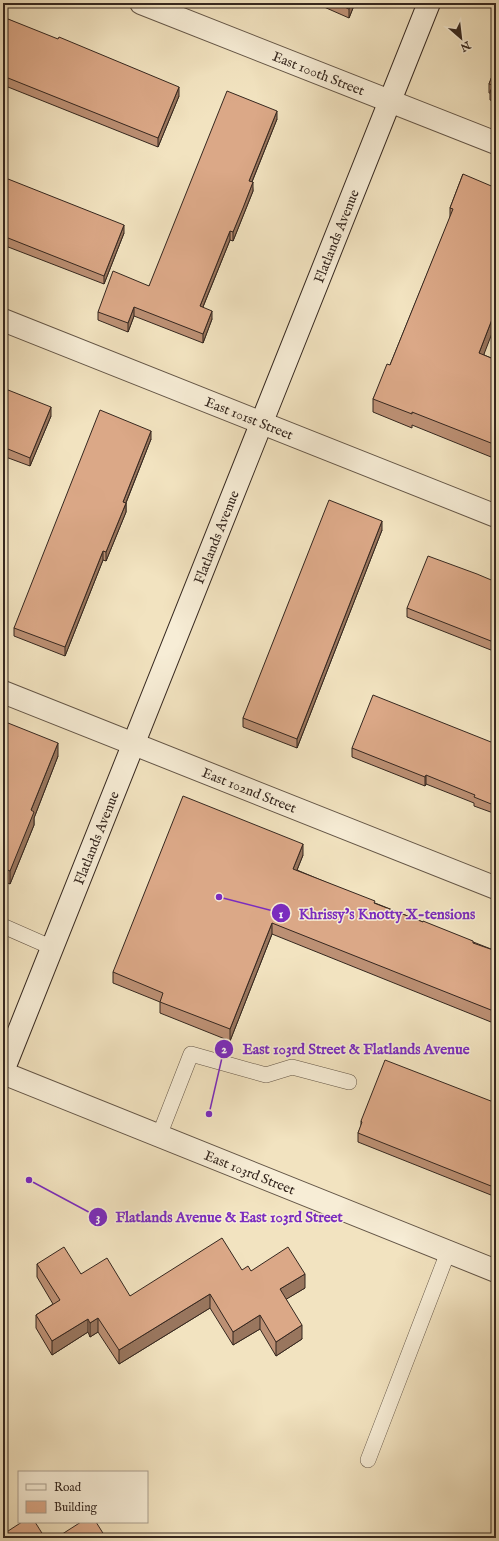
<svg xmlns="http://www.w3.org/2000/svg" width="499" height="1541" viewBox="0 0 499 1541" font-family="'IM FELL English',serif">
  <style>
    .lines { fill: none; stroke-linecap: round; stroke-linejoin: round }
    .service-casing { stroke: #645647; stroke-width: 16 }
    .minor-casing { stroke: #645647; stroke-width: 24 }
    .secondary-casing { stroke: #35271f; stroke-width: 24 }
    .service { stroke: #f7edd6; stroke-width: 15 }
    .minor { stroke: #f7edd6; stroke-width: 22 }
    .secondary { stroke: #f7edd6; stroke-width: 22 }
    .wall { fill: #bc9074; stroke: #35271f }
    .shaded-wall { fill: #99765e; stroke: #35271f }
    .building { fill: #dba887; stroke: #35271f }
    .labels { text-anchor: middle; stroke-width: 3; stroke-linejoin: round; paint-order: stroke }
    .street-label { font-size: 14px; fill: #35271f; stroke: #f7edd6 }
    .leader { fill: none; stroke: #7b2cbf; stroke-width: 1.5 }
    .callout-dot { fill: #7b2cbf; stroke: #f7edd6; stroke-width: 1.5 }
    .mark-label { font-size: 12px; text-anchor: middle; font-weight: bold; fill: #fff }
    .callout-label { font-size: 15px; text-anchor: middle; font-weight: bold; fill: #7b2cbf; stroke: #f7edd6; stroke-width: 3; stroke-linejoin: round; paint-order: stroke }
  </style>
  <rect width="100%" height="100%" fill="#f2e3c0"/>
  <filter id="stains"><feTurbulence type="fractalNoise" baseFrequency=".005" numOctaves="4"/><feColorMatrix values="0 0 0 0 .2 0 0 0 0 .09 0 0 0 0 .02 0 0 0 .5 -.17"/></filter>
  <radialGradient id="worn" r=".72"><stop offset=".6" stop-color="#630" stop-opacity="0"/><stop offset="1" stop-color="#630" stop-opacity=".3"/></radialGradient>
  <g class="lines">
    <g class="service-casing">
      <path id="service" d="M3,926L53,948
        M159,1136L191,1054L266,1075L292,1067L349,1082
        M368,1460L448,1252"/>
    </g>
    <g class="minor-casing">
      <g id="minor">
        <path id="s1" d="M141,3L496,143"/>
        <path id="s2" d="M3,320L496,516"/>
        <path id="s3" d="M3,692L496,888"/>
        <path id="s4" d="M3,1073L496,1271"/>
      </g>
    </g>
    <g class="secondary-casing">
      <g id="secondary">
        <path id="s5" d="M3,1071L429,3"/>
      </g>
    </g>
    <use href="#service" class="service"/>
    <use href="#minor" class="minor"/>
    <use href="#secondary" class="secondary"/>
  </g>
  <path class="wall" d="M315,3H355L349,18Z
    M3,17L179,96L158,147L3,85Z
    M496,66V102L490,100V93H489V84Z
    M277,119L252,182L253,191L233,241L230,240L203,307L212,319L203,343L134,316L128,332L98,320V312L149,286Z
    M463,174L484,355L496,360V459L412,425V428L373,412V399L390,365L450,218V208Z
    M3,177L124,233L104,284L3,245Z
    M3,388L51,416L30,466L3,456Z
    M151,439L126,503V512L106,561L103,560L65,656L14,636V628Z
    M382,530L297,748L243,727V718Z
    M496,582V652L407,617V608Z
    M3,721L58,756L34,818V825L10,884L3,881Z
    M496,744V814L474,806V803L426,784L425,786L352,757V748Z
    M303,855L297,870L375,903L496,951V1024L272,934L230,1041L160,1013V1002L113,983V972Z
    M496,1103V1197L358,1142V1133L361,1126V1121Z
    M37,1264L81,1274L130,1296L242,1270L251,1271L305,1288L286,1299L302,1339L276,1356L260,1329L233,1345L210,1308L119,1364L98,1332L90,1337L88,1332L52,1355L36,1328V1315L53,1304L37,1277Z
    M496,1413V1436L492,1430V1416Z
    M5,1533L45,1538H5Z"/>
  <path class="shaded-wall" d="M352,3H355L349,18V9Z
    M179,87V96L158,147V138Z
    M277,111V119L249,189V181Z
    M253,182V191L233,241V232Z
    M124,225V233L104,284V276Z
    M230,231V240L200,314V306Z
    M134,307V316L128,332V323Z
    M496,309V323L479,367V353Z
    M212,311V319L203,343V334Z
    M51,407V416L30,466V458Z
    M151,431V439L123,510V502Z
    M126,503V512L106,561V552Z
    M382,521V530L297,748V739Z
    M103,551V560L65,656V647Z
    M58,743V756L34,818V825L10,884V871L31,810Z
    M426,775V784L425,786V777Z
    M303,844V855L293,880V869Z
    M272,923V934L230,1041V1029Z
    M305,1274V1288L280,1303V1289Z
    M210,1294V1308L119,1364V1350Z
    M260,1315V1329L233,1345V1332Z
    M98,1318V1332L90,1337V1323Z
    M88,1319V1332L52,1355V1341Z
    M302,1325V1339L276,1356V1342Z"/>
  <path class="building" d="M335,3H352L349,9Z
    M3,17L58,39L59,37L179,87L158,138L3,76Z
    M496,66V94L490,92L493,85L489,84Z
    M227,91L277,111L249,181L253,182L243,208L233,232L230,231L200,306L212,311L203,334L134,307L128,323L98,312L113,271L149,286Z
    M463,174L496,188V309L479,353L496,360V445L412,412V414L373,399L387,364L390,365L453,209L450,208Z
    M3,177L124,225L104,276L3,236Z
    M3,388L51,407L30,458L3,447Z
    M100,410L151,431L123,502L126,503L106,552L103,551L65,647L14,628Z
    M329,500L382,521L297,739L243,718Z
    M428,556L477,574L496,582V643L407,608Z
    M373,695L496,744V806L474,797L475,795L426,775L425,777L352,748Z
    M3,721L58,743L31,810L34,812L10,871L3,868Z
    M183,796L303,844L293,869L375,901L374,903L423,922V921L473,941V943L496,951V1012L272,923L230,1029L160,1002L163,993L113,972Z
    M385,1060L496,1103V1188L358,1133L362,1122L361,1121Z
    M222,1238L242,1270L248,1266L251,1271L288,1247L305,1274L280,1289L302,1325L276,1342L260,1315L233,1332L210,1294L119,1350L98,1318L90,1323L88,1319L52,1341L36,1315L60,1300L37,1264L64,1247L81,1274L107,1258L130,1296Z
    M496,1413V1422L492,1416Z
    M22,1522H35L45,1538H9L5,1533Z
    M81,1522H96L106,1538H56Z"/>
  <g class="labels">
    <g class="street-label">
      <text dy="5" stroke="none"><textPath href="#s1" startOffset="191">East 100th Street</textPath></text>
      <text dy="5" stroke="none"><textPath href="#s5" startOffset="899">Flatlands Avenue</textPath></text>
      <text dy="5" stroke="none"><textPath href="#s2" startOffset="265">East 101st Street</textPath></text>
      <text dy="5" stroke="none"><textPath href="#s5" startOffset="575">Flatlands Avenue</textPath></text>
      <text dy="5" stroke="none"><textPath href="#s3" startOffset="265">East 102nd Street</textPath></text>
      <text dy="5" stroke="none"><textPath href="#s5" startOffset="251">Flatlands Avenue</textPath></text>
      <text dy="5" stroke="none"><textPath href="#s4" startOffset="266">East 103rd Street</textPath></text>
    </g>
  </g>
  <path class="leader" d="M219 897L281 913M209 1114L224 1049M29 1180L98 1217"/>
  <g class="callout-dot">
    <circle cx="219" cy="897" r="4"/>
    <circle cx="209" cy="1114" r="4"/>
    <circle cx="29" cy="1180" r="4"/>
    <circle cx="281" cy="913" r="10"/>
    <circle cx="224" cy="1049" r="10"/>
    <circle cx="98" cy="1217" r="10"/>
  </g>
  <g class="mark-label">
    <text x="281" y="918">1</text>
    <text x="224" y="1053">2</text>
    <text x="98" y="1221">3</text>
  </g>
  <g class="callout-label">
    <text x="387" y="919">Khrissy’s Knotty X-tensions</text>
    <text x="356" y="1054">East 103rd Street &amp; Flatlands Avenue</text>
    <text x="229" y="1222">Flatlands Avenue &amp; East 103rd Street</text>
  </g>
  <rect width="499" height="1541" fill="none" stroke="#f2e3c0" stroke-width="16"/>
  <rect x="4" y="4" width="491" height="1533" fill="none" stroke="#35271f" stroke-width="2"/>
  <rect x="8" y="8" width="483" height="1525" fill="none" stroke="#35271f"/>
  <rect x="18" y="1471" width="130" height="52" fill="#f7edd6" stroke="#a99e8d"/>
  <rect x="26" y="1484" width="20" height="6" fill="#f7edd6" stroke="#a99e8d"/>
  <text x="54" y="1491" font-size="12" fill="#35271f">Road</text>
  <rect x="26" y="1501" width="20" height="12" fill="#dba887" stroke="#a99e8d"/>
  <text x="54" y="1511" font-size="12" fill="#35271f">Building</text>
  <g transform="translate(461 38) rotate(152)" stroke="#f7edd6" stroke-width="3" paint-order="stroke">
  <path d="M0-3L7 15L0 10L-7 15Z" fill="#35271f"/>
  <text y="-6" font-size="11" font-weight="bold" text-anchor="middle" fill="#35271f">N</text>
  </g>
  <rect width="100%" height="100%" filter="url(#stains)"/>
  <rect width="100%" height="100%" fill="url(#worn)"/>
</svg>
